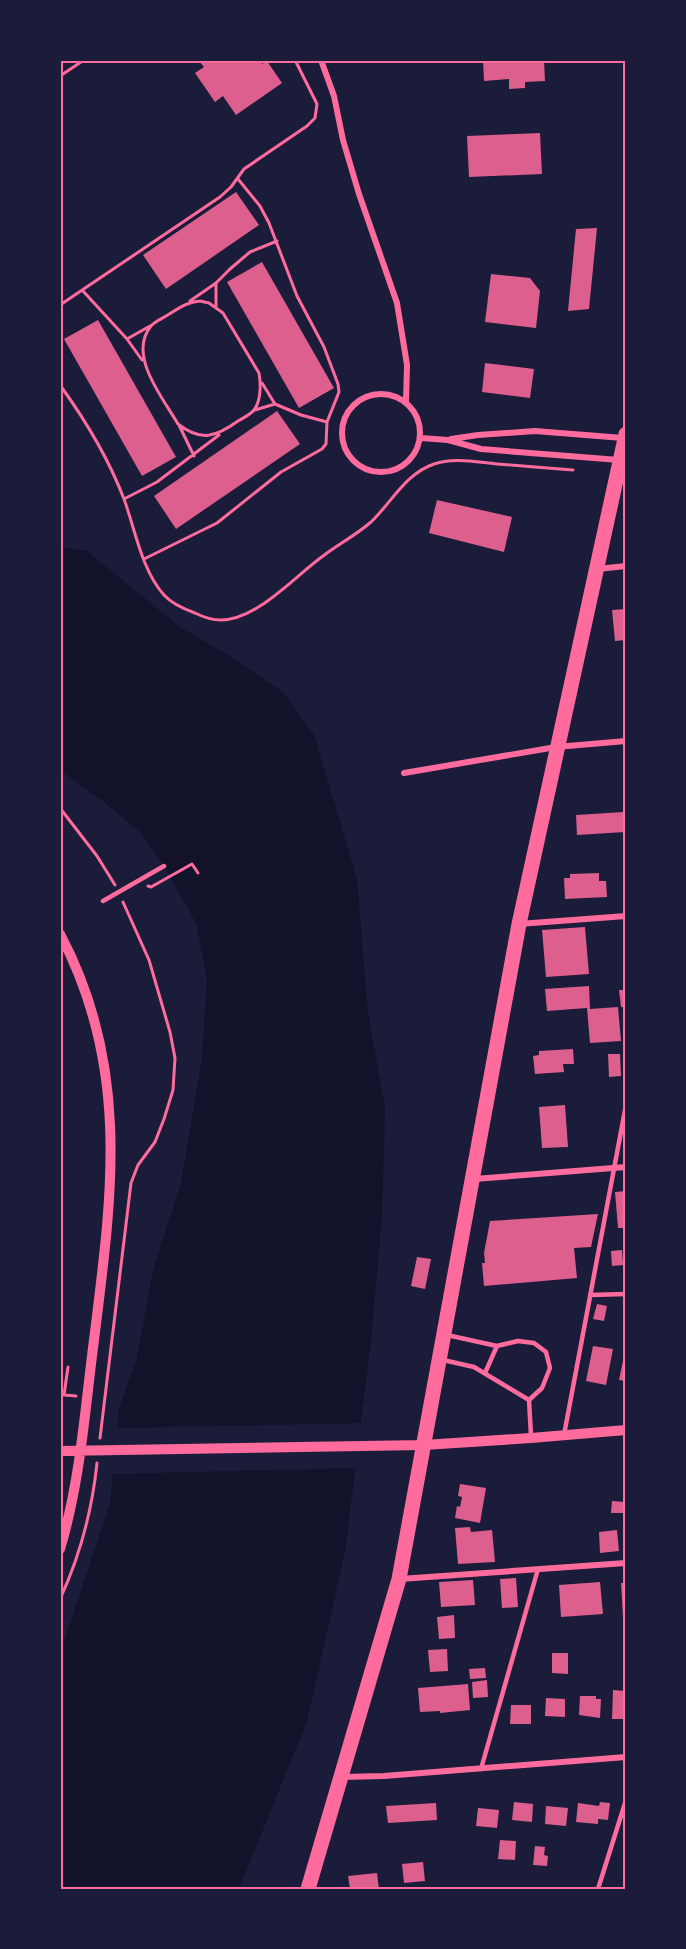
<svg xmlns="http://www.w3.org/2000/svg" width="686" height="1949" viewBox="0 0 686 1949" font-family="Barlow,sans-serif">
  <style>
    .water { fill: #12122b }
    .pier { fill: #1b1b3a }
    .building { fill: #dd5f8e }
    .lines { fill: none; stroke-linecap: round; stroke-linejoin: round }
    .path { stroke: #ff6b9d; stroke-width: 3 }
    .service { stroke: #ff6b9d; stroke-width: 4.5 }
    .minor { stroke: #ff6b9d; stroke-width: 6 }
    .tertiary { stroke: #ff6b9d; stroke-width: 10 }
    .primary { stroke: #ff6b9d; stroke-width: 15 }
    .neatline { fill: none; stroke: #ff6b9d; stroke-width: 2 }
  </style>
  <rect width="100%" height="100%" fill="#1b1b3a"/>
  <path class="water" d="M60,547L87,551L181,628L230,656L283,692L314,735L357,879L368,1013L385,1108L382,1217L371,1340L345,1552L307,1721L239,1889H60V1654L110,1503L119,1409L137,1358L153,1270L181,1183L202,1058L207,979L196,923L164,866L141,833L104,802L60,770Z"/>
  <path class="pier" d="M364,1423L359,1468L110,1474L114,1428Z"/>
  <path class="building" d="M198,60H260L262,64L267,61L282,83L236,115L223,96L215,102L195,73L204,67Z
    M483,60H544L545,81L525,82V88L509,89V79L484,81Z
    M540,133L542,174L469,177L467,136Z
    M236,192L259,225L166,289L143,255Z
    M597,228L589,309L568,311L576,229Z
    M262,262L334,388L299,408L227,282Z
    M491,274L530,278L540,291L536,328L485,322Z
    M98,320L176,457L142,476L64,339Z
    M485,363L534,369L530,398L482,392Z
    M277,411L300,444L176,529L154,496Z
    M437,500L512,517L504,552L429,533Z
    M626,609V640L615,641L612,610Z
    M624,812L625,832L577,835L576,815Z
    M599,873V881H606L607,897L565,899L564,878H570V874Z
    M585,927L589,974L546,977L542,930Z
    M589,986L590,1009L618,1007L621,1041L590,1043L587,1008L547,1011L545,989Z
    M619,990H626V1007H621Z
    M573,1049L574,1064H563L564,1072L535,1074L533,1056L539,1055V1051Z
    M608,1054H620L621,1076L609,1077Z
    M565,1105L568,1147L542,1148L539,1107Z
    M626,1191V1228H618L615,1192Z
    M598,1214L591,1247L574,1248L577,1278L484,1286L482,1263H485L484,1253L490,1221Z
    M622,1250L623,1265L612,1266L611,1251Z
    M417,1257L431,1259L425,1289L411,1286Z
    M597,1304L607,1306L604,1321L593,1319Z
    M593,1346L613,1349L606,1385L586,1381Z
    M625,1351H626V1381L619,1380Z
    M460,1484L486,1488L480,1523L455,1518L457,1506L460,1507L462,1497L458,1496Z
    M612,1501L626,1502V1513H611Z
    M470,1527L471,1532L492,1530L495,1562L458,1564L455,1528Z
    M617,1530L619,1551L600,1553L599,1532Z
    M516,1578L518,1607L502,1608L500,1579Z
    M473,1580L475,1605L441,1607L439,1582Z
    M600,1582L603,1614L561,1617L559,1585Z
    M621,1583H626V1616L623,1617Z
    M454,1615L455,1638L439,1639L437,1617Z
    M447,1649L448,1671L430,1672L428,1650Z
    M552,1653H568V1674L552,1673Z
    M485,1668L486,1678L470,1679L469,1669Z
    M487,1680L488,1697L473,1698L472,1682Z
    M468,1684L470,1710L440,1713V1711L420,1712L418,1688Z
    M613,1690L626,1691V1719H612Z
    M580,1696H596V1699H601L600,1718L579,1715Z
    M546,1698L565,1699V1717L545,1716Z
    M511,1705H531V1724H510Z
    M514,1802L533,1804L532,1822L512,1820Z
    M600,1802L610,1803L608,1820L598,1819V1824L576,1822L578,1803L599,1806Z
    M436,1803L437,1820L388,1823L386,1806Z
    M546,1806L568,1808L566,1826L545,1824Z
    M478,1808L499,1810L497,1828L476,1826Z
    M500,1840L516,1841L515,1860L498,1859Z
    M535,1846L545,1847L544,1855L548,1856L547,1866L533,1865Z
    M423,1862L425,1881L404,1883L402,1864Z
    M377,1873L379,1889H350L348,1876Z"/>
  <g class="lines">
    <path class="path" d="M60,76L84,60
      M216,283V306
      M83,291L127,339L142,360
      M190,301L216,283L230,269L250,252L277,241
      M200,301L209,303L223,313L259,373C261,384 261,401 254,410C250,415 243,418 238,421C216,437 201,442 178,424C163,398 127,355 151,326C154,322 161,319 166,316C178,309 186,302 200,301Z
      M60,305L220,197L231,187L244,169L307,126L315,118L317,104L295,60
      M127,339L150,326
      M262,383L275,404L301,415L327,422
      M60,385C86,421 108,457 124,499C135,529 142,571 164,595C172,604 184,609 195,613C203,617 212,620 221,620C257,620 295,576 323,556C339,544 356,535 371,522C392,502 405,474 434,464C453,457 476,462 497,464C522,466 548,468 573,470
      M255,410L275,404
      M179,425L194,456
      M124,499L157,482L219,435
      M144,559L217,523L281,472L322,449L326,444L327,422L339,392L338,384L324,347L297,296L269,223L260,206L238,179
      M60,808L97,856L115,885
      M148,886L151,887L192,864L198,873
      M68,1367L64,1395L76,1396
      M100,1438L131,1183L138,1165L155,1142L164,1119L173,1090L175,1058L170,1032L149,960L123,902
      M60,1599C80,1556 92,1511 97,1463"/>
    <path class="service" d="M103,901L164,866
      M590,1295L626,1294
      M447,1335L497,1346L518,1341L534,1343L546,1352L550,1368L542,1388L529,1400
      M443,1360L474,1367L529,1400
      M485,1373L497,1346
      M529,1400L531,1436
      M564,1435L626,1105
      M481,1769L538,1569
      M598,1889L626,1800"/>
    <path class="minor" d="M321,60L334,96L343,140L359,194L397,303L407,365L406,402
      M342 433a39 39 0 1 1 78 0a39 39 0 1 1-78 0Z
      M421,438L448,440L481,449L619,460
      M451,439L478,435L535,431L623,438
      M597,569L626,566
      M404,773L556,747L626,741
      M519,924L626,916
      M474,1179L626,1167
      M400,1579L626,1563
      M342,1777L384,1776L626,1757"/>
    <path class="tertiary" d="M60,934C134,1073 110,1208 92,1356C84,1421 79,1486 60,1549
      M60,1451L424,1445L531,1438L626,1430"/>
    <path class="primary" d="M308,1889L399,1579L519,924L626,434"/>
  </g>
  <rect width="686" height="1949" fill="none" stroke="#1b1b3a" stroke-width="123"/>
  <rect x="62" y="62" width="562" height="1826" class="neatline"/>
</svg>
